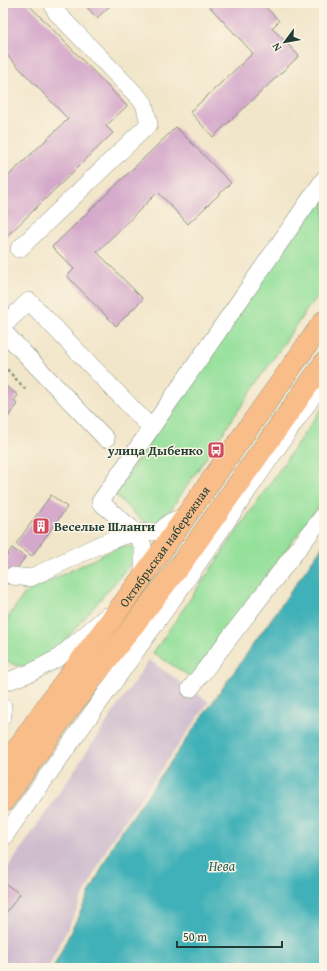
<svg xmlns="http://www.w3.org/2000/svg" width="327" height="971" viewBox="0 0 327 971" font-family="'Gentium Book Plus',serif">
  <style>
    .industrial { fill: #cfbdce }
    .green { fill: #95e09b; stroke: #5a8e68 }
    .water { fill: #41b1b8; stroke: #307776 }
    .building { fill: #d4a8ca }
    .lines { fill: none; stroke-linecap: round; stroke-linejoin: round }
    .minor-casing { stroke: #88927f; stroke-width: 18 }
    .major-casing { stroke: #88927f; stroke-width: 22 }
    .path { stroke: #88927f; stroke-width: 2.5; stroke-dasharray: 3 3; stroke-linecap: butt }
    .minor { stroke: #fff; stroke-width: 17 }
    .major { stroke: #f9bd89; stroke-width: 21 }
    .labels { text-anchor: middle; stroke-width: 3; stroke-linejoin: round; paint-order: stroke }
    .poi-label { font-size: 13px; font-weight: bold; fill: #1f3d34; stroke: #fcf5e5; text-anchor: end }
    .street-label { font-size: 13px; fill: #1f3d34; stroke: #fcf5e5 }
    .water-label { font-size: 14px; font-style: italic; fill: #29605c; stroke: #fcf5e5 }
  </style>
  <rect width="100%" height="100%" fill="#fcf5e5"/>
  <filter id="ink" filterUnits="userSpaceOnUse"><feTurbulence type="fractalNoise" baseFrequency=".025" numOctaves="2"/><feDisplacementMap in="SourceGraphic" scale="8" xChannelSelector="R" yChannelSelector="G"/><feConvolveMatrix kernelMatrix="1 2 1 2 8 2 1 2 1" color-interpolation-filters="sRGB"/></filter>
  <filter id="wash" filterUnits="userSpaceOnUse"><feTurbulence type="fractalNoise" baseFrequency=".012" numOctaves="4" result="noise"/><feDisplacementMap in="SourceGraphic" scale="16" xChannelSelector="R" yChannelSelector="G"/><feGaussianBlur stdDeviation="0.9" result="paint"/><feColorMatrix in="noise" values="0 0 0 0 0 0 0 0 0 0 0 0 0 0 0 0 0 1.4 0 .05"/><feComposite in="paint" operator="in"/></filter>
  <g filter="url(#wash)">
    <rect width="100%" height="100%" fill="#f2e6ca"/>
    <path class="industrial" d="M149,660L209,702L110,842L48,968H3V872L6,871Z"/>
    <path class="green" d="M324,190V289L306,311L163,521L154,529L136,515L114,494Z
      M324,405V499L191,677L153,653Z
      M124,546L132,547L139,551L134,560L56,651L30,667L15,665L3,659V625L25,593L117,548Z"/>
    <path class="water" d="M324,544V968H53L115,841Z"/>
    <g id="blocks">
      <path class="building" d="M3,3H27L127,106L106,126L113,133L3,240V181L68,119L3,51Z
        M83,3H113L97,18Z
        M206,3H262L279,21L272,28L299,56L213,137L190,112L253,53Z
        M176,127L231,183L188,224L158,192L97,252L143,299L116,326L67,276L74,269L52,247Z
        M3,384L18,395L14,401L17,404L3,424Z
        M51,495L67,507L32,556L16,544Z
        M12,548L25,557L3,589V561Z
        M3,882L20,894L3,917Z"/>
    </g>
  </g>
  <g filter="url(#ink)">
    <use href="#blocks" fill-opacity="0" stroke="#88927f" stroke-width="1"/>
    <g class="lines">
      <g class="minor-casing">
        <path id="minor" d="M19,249L149,124L144,103L56,12L52,3
          M3,326L29,301L151,428
          M3,331L106,439
          M12,576L30,578L99,545L119,537L137,533L148,532H159L170,522L186,516
          M143,577V546L139,540L137,533L100,502L324,179
          M3,683L32,672L58,658L107,616
          M190,689L324,515
          M3,707V716
          M3,838L185,582L324,380"/>
      </g>
      <g class="major-casing">
        <g id="major">
          <path id="s1" d="M3,769L51,700L128,597L162,550L324,321"/>
          <path d="M3,802L68,710L184,560L324,363"/>
        </g>
      </g>
      <path class="path" d="M3,365L26,390"/>
      <use href="#minor" class="minor"/>
      <use href="#major" class="major"/>
    </g>
  </g>
  <defs>
    <g id="bus-square" transform="scale(0.9)"><rect x="-9" y="-9" width="18" height="18" rx="4" fill="#d1495b" stroke="#fcf5e5"/><path d="M-5-6H5V4H4V6H2V4H-2V6H-4V4H-5ZM-3.5-4V0h7V-4ZM-3.5 1.2v1.5H-2V1.2ZM2 1.2v1.5H3.5V1.2Z" fill="#fff"/></g>
    <g id="building-square" transform="scale(0.9)"><rect x="-9" y="-9" width="18" height="18" rx="4" fill="#d1495b" stroke="#fcf5e5"/><path d="M-4-6H4V6H1V3H-1V6H-4ZM-2.5-4.3h1.7v1.8h-1.7ZM.8-4.3h1.7v1.8H.8ZM-2.5-1h1.7V.8h-1.7ZM.8-1h1.7V.8H.8Z" fill="#fff"/></g>
  </defs>
  <g fill-rule="evenodd">
    <use href="#bus-square" x="216" y="450"/>
    <use href="#building-square" x="41" y="526"/>
  </g>
  <g class="labels">
    <g class="poi-label">
      <text x="203" y="455">улица Дыбенко</text>
      <text x="54" y="531" text-anchor="start">Веселые Шланги</text>
    </g>
    <g class="street-label">
      <text dy="5" stroke="none"><textPath href="#s1" startOffset="275">Октябрьская набережная</textPath></text>
    </g>
    <g class="water-label">
      <text x="222" y="871">Нева</text>
    </g>
  </g>
  <rect width="327" height="971" fill="none" stroke="#fcf5e5" stroke-width="16"/>
  <g transform="translate(285 42) rotate(238)" stroke="#fcf5e5" stroke-width="3" paint-order="stroke">
  <path d="M0-3L7 15L0 10L-7 15Z" fill="#1f3d34"/>
  <text y="-6" font-size="11" font-weight="bold" text-anchor="middle" fill="#1f3d34">N</text>
  </g>
  <path d="M177 941v6h105v-6" fill="none" stroke="#1f3d34" stroke-width="2"/>
  <text x="183" y="941" font-size="12" fill="#1f3d34" stroke="#fcf5e5" stroke-width="3" paint-order="stroke">50 m</text>
</svg>
